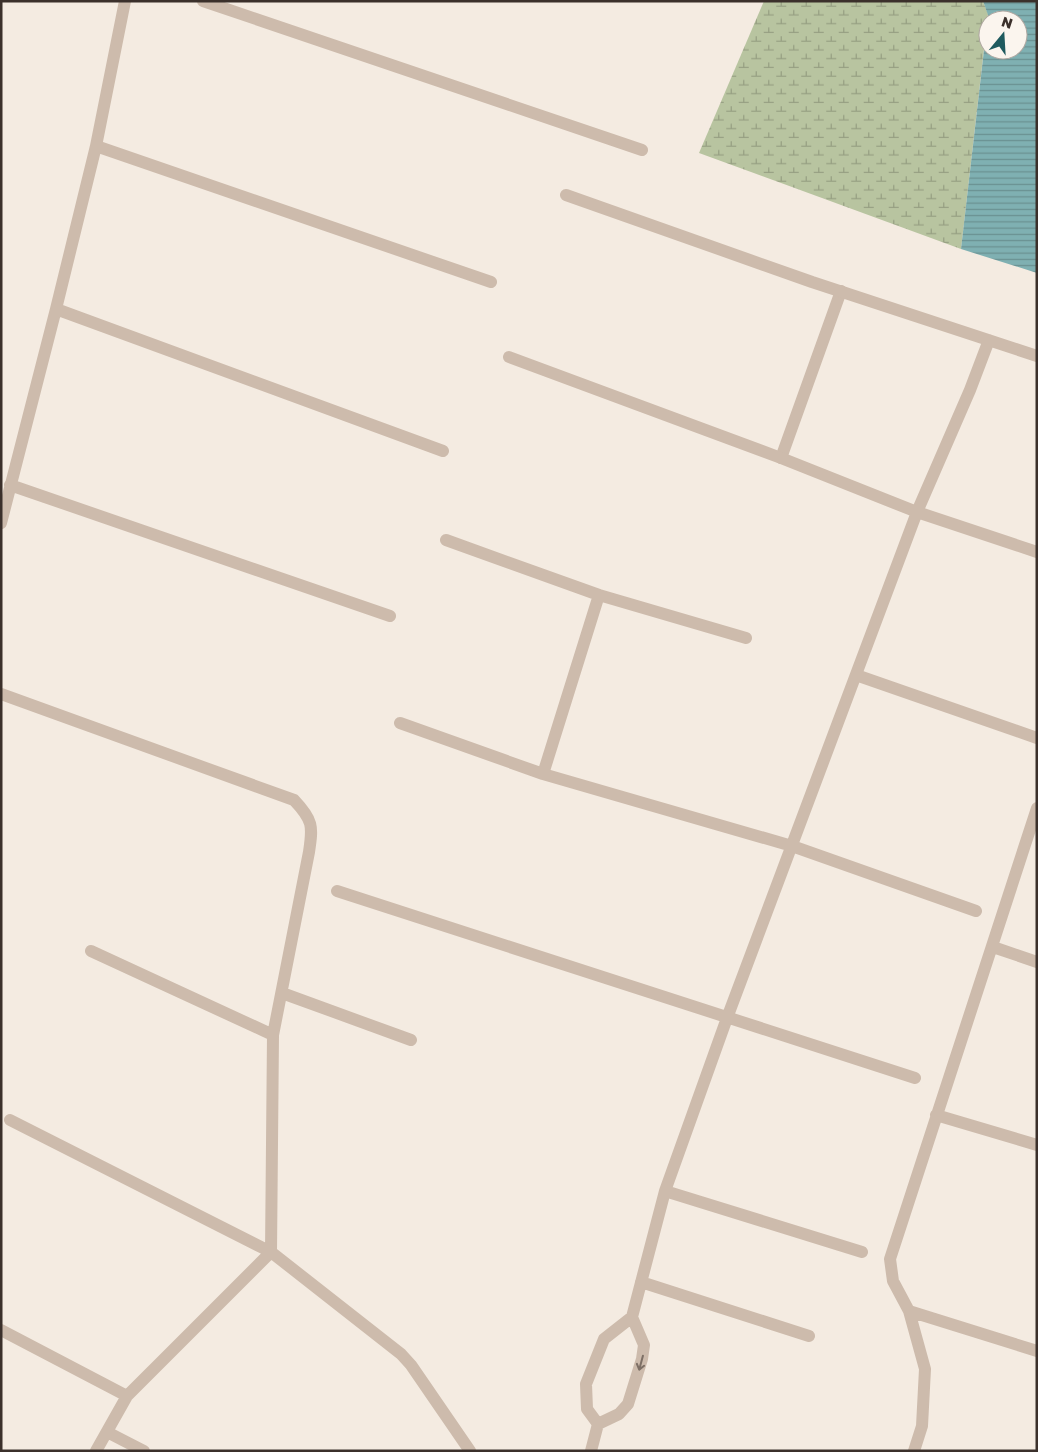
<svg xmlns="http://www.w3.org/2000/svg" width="1038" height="1452" viewBox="0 0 1038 1452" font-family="'Golos Text',sans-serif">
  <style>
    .wetland { fill: url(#wetland-marsh) }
    .water { fill: url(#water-rules); fill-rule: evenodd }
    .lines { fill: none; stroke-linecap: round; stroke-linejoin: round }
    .service { stroke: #cdbbac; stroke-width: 12 }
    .minor { stroke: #cdbbac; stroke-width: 12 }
    .oneway { stroke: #7d6f65 }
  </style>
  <defs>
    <pattern id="wetland-marsh" width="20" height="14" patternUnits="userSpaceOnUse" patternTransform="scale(1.25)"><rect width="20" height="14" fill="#b8c4a0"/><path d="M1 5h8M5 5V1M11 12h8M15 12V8" fill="none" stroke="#97a083"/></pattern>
    <pattern id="water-rules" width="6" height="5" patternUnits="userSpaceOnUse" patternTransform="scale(1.25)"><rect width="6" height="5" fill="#7fb0b2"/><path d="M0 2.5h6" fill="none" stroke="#699091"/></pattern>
  </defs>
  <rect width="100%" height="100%" fill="#f4ebe1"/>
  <path class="wetland" d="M764,1H983L988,14L961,249L699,153Z"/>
  <path class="water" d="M983,1H1037V273L961,249L988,15ZM988,20H1018V50H988Z"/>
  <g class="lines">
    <path class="service" d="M781,458L841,291"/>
    <path class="minor" d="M203,1L642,150
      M96,146L491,282
      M566,195L812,282L1037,356
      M56,309L443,451
      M509,357L781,458L917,512L1037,552
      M10,485L390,616
      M1,523L56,309L96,146L125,1
      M446,540L599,595L746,638
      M856,675L1037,738
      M1,694L294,800C313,820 313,826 309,852L273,1035L271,1252L401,1354L411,1365L470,1451
      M400,723L543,774L792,846L976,911
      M543,774L599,595
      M337,891L915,1078
      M993,947L1037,962
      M91,951L273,1035
      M282,993L411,1040
      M936,1115L1037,1145
      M10,1120L271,1252L127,1396L96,1451
      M665,1191L862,1252
      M641,1282L809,1336
      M909,1311L1037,1351
      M1,1330L127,1396
      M598,1424L587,1409L586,1384L604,1339L632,1317L665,1191L727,1018L917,512L970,390L989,340
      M107,1432L144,1451
      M591,1451L598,1424L619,1414L628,1404L642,1359L644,1345L632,1317
      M914,1451L922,1426L925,1369L909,1311L893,1281L890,1259L1037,808"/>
  </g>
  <defs><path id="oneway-shaft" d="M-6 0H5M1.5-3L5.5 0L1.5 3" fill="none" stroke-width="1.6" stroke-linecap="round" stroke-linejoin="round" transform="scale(1.25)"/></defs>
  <use class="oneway" href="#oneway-shaft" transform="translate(641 1363) rotate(105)"/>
  <rect width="1038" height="1452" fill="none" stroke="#3b302b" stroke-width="5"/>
  <g transform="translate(1003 35) rotate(18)"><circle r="24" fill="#fbf5ee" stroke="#aea6a0"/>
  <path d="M0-4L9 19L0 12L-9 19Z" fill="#1f5a5e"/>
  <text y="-8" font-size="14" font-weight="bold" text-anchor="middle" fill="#3b302b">N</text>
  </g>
</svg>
